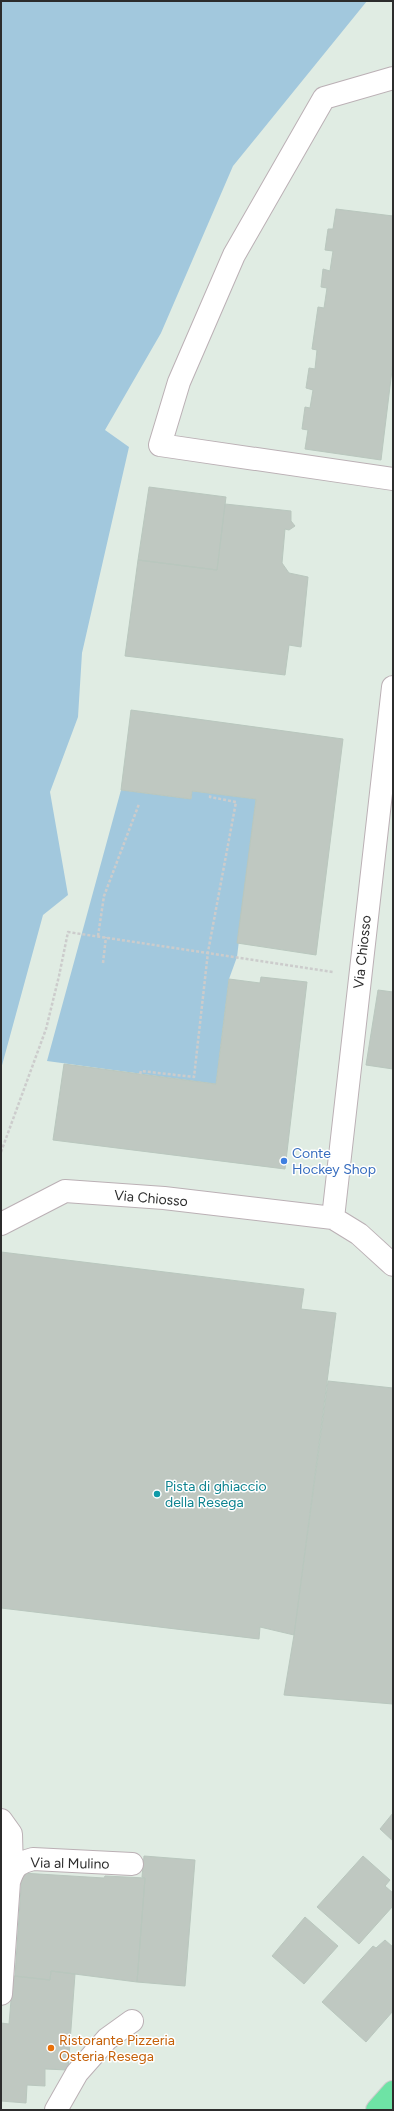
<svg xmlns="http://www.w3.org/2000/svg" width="394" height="2111" viewBox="0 0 394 2111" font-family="Figtree,sans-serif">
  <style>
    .green { fill: #a2c8dd }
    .building { fill: #bfc8c1; stroke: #b9c7be }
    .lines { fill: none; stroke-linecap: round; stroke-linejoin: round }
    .minor-casing { stroke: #bbb0b5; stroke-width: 24 }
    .major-casing { stroke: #ccc; stroke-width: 24 }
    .path { stroke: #ccc; stroke-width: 2.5; stroke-dasharray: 3 2; stroke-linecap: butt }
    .minor { stroke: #fff; stroke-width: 22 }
    .major { stroke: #6ee3a5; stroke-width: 22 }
    .shop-dot { fill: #3f7fe0; stroke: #fff; stroke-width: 1.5 }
    .culture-dot { fill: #0f9aa8; stroke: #fff; stroke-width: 1.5 }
    .food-dot { fill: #e8710a; stroke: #fff; stroke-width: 1.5 }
    .labels { text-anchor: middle; stroke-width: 3; stroke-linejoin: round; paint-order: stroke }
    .street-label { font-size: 14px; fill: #2c2c2c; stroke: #fff }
    .shop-label { font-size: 14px; fill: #366cbe; stroke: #fff; text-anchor: start }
    .culture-label { font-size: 14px; fill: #0d838f; stroke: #fff; text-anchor: start }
    .food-label { font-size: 14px; fill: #c56008; stroke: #fff; text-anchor: start }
  </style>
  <rect width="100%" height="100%" fill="#e0ece3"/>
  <path class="green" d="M1,1H367L233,166L161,333L105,430L129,447L82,653L78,717L50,792L68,895L43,915L1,1069Z
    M121,790L191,799L192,791L256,799L237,957L229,979L216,1084L47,1061Z"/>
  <path class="building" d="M336,209L393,216V362L381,460L305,449L308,430L302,429L305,407L310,408L313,390L306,388L309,368L315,369L317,350L312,349L318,307L324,308L327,288L321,287L323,269L330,271L333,251L325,250L328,229H333Z
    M149,487L226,497L217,570L138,560Z
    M225,504L291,511V521L295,526L289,530L285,529L282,563L289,573L308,577L301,647L289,645L285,675L125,656L138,560L217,570Z
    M131,710L343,739L316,955L237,943L256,799L192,791L191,799L121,790Z
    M261,977L307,982L285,1169L53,1140L64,1064L216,1084L229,979L260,983Z
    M378,990L393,992V1069L366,1065Z
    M1,1252L304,1289L301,1309L336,1313L294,1635L260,1627L259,1639L1,1608Z
    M328,1381L393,1388V1704L284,1695L294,1635Z
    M393,1813V1841L380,1829Z
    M144,1856L195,1860L185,1986L137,1982L145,1878L142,1877Z
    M363,1856L390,1880L385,1886L393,1893V1906L359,1944L317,1907Z
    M22,1873L104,1878L105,1876L145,1878L137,1982L51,1971L50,1980L15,1976Z
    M305,1917L338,1946L304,1984L272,1956Z
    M385,1940L393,1947V2011L366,2042L322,2002L373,1946L376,1948Z
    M51,1971L75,1974L68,2070L45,2069V2086L27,2085L26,2103L1,2101V2023L9,2024L13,1976L50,1980Z"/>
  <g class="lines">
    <g class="minor-casing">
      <path id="minor" d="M393,78L324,98L234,255L179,382L160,445L393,479
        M333,1218L393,687
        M1,1224L65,1191L164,1198L333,1218L359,1234L393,1265
        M1,1820L11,1834L12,1872
        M1,1994L9,1882C14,1866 18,1863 33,1859L132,1864
        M56,2110L77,2073L107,2039L132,2021"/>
    </g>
    <g class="major-casing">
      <path id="major" d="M377,2110L393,2092"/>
    </g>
    <path class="path" d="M98,936L104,896L139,804
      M103,963L106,937
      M140,1074L141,1071L194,1077L208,952L236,802L210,797L211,794
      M1,1152L46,1029L59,976L68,932L333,972"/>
    <use href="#minor" class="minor"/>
    <use href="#major" class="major"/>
  </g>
  <circle class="shop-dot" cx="284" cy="1161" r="4"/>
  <circle class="culture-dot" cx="157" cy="1494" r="4"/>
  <circle class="food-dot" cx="51" cy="2048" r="4"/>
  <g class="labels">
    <g class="street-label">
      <text transform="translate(362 952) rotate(-84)" y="5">Via Chiosso</text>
      <text transform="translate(151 1198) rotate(5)" y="5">Via Chiosso</text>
      <text transform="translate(70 1863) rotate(1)" y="5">Via al Mulino</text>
    </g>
    <g class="shop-label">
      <text x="292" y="1158">Conte<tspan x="292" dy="16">Hockey Shop</tspan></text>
    </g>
    <g class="culture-label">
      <text x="165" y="1491">Pista di ghiaccio<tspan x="165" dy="16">della Resega</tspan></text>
    </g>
    <g class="food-label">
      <text x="59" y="2045">Ristorante Pizzeria<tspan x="59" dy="16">Osteria Resega</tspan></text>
    </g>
  </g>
  <rect width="394" height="2111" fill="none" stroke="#2c2c2c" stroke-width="4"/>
</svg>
